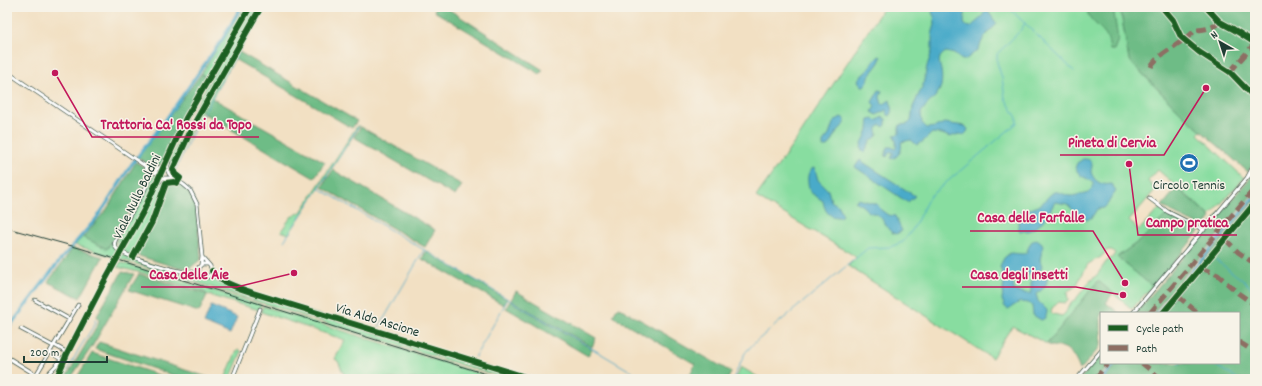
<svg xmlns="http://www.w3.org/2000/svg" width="1262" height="386" viewBox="0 0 1262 386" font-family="Dekko,sans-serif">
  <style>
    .green { fill: #88dda0; stroke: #548d6a; fill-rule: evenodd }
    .forest { fill: #6ebc86; stroke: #467c5d }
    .water { fill: #4aaac9; stroke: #34747e; fill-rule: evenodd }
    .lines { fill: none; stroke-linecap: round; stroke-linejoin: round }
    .stream { stroke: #4aaac9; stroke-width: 1 }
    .canal { stroke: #4aaac9; stroke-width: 3 }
    .minor-casing { stroke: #3f5549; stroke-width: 4.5 }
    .minor { stroke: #fff; stroke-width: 3 }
    .rail { stroke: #1f3d34; stroke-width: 1 }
    .minor-bridge-casing { stroke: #3f5549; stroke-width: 4.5; stroke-linecap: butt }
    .minor-bridge { stroke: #fff; stroke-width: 3 }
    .quiet { stroke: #8d6e63; stroke-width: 5; stroke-dasharray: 10 5; stroke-linecap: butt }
    .cycleway-casing { stroke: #f7f3e8; stroke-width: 8 }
    .cycleway { stroke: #1b5e20; stroke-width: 6 }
    .labels { text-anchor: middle; stroke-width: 3; stroke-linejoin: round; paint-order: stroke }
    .poi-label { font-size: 14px; fill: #1f3d34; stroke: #f7f3e8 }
    .street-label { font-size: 14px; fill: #1f3d34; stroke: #f7f3e8 }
    .leader { fill: none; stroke: #c2185b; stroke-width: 1.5 }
    .callout-dot { fill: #c2185b; stroke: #f7f3e8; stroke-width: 1.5 }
    .callout-label { font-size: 15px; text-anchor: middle; font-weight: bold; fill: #c2185b; stroke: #f7f3e8; stroke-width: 3; stroke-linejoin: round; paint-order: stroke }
  </style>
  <rect width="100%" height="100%" fill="#f7f3e8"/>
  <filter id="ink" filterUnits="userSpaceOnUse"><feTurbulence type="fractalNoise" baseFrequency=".025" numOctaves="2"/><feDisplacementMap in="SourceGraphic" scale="8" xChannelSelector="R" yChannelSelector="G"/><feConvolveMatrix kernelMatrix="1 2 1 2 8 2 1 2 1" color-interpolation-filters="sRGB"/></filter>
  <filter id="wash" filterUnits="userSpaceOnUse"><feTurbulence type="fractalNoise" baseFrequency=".012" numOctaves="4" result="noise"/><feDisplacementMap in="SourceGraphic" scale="16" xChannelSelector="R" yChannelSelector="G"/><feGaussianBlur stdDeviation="0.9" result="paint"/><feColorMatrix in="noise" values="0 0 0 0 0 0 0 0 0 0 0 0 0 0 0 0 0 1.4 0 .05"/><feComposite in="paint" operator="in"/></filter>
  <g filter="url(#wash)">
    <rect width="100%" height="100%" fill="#f2e0c3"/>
    <path class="green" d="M245,7H249L208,78L201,74Z
      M252,7H260L194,124L172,170L174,175L179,179C174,177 169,175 168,170C168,161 176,146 180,138C201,93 227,50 252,7Z
      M261,7H265L203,113L201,112Z
      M884,7H1120L1129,60L1184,116L1201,131L1198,134L1244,178L1210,216L1158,170L1148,181L1155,190L1129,221L1139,230L1160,208L1167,214L1142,239L1117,257L1153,287L1152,286L1132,309L1098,281L1047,344L1012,326L992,358L848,266L856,258L853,255L756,197L799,136ZM1107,250H1112L1115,253L1112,258L1106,262L1097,275L1092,279L1075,300L1068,306L1066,312L1062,316L1053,314L1051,312L1052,308L1059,302L1065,303L1068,301L1067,292L1076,286L1088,264L1101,257Z
      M357,126H359V127L289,234L281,231L291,217L301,212Z
      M154,174L157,176L153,186L157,189L164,179H172L177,182L173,181L166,183L150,226L133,256C126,253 117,251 116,241Z
      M83,237L107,249L115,237L113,244L115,250L123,255L182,274L193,273L197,274L201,278L215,279L251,296L262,297L393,338L405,343L415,345L526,379H507L75,245Z
      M120,262L261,305L259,310L208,295L204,292L147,274L117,267Z
      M263,306L497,379H346L338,361L335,359L345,340L261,312Z
      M239,349L241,351V353L230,379H225L237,350Z
      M741,367L761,379H736Z"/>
    <path class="forest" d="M436,7H445L543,70L540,74L434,11Z
      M1087,7H1113L1118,40L1114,50H1110C1109,46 1109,42 1108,40C1105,27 1086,22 1087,7Z
      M1120,7H1255V160L1248,172L1184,116L1129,60Z
      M239,52L357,121L352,128L234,59Z
      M201,74L208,78L176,133L162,164L152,167L138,158Z
      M212,98L325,162L314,178L203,113Z
      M361,127L462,185L455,196L354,137Z
      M136,162L146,168L148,176L144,186L107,249L83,237L107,209Z
      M333,170L435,230L425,247L322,187Z
      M1255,172V191L1153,313H1136Z
      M172,182L177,184L178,183C187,188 193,196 196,206L201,259L190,268L175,267L136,255L151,226L167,184Z
      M1177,188L1210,216L1211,218L1203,227L1177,215L1162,206Z
      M1255,200V379H1105L1118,363H1239V313H1160Z
      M1167,214L1198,229L1199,232L1153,287L1117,257L1142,239Z
      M73,248L103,257L80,298L48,282Z
      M426,251L507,299L504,305L422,259Z
      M122,272L134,274L93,345L70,379H65L98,324L99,320L97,316Z
      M139,274L206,294L207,295L199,312L129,290Z
      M1098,281L1113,293L1106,303L1119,313H1101V346L1080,370C1077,362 1072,350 1062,347C1057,345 1052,348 1047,344Z
      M516,291L596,338L592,347L511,300Z
      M510,301L592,349L588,356L506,308Z
      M618,307L731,372L728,379H688L695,364L613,316Z
      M99,342L213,379H184L95,349Z
      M92,353L171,379H76Z
      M1101,354V363H1111L1098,379H1080Z"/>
    <path class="water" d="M934,7H967L965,14L964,23L966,26L971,27C974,23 978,21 981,18C984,14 983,12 987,10L997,24L984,37L978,50L965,60H962L954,54L946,52C937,57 939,62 941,70C942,75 942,81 941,86C938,98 926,103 921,113L922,123L927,128L935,127L944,123L965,126L968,129L967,132L964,135L959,134L950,137L942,134L932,133L925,140L917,145L911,140L901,142C903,150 899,156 892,159L891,158L893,154V152H889L887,157L885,155L888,147H892L895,149L896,148V141L894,135L899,134V128L900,125L908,124L911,121L913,107L923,85L927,66L932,51V35L935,24L934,16L932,13Z
      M879,56L881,57C880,64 873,69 870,75C868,79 868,82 864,86H862L858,81L859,78L870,68L872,63Z
      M879,90L882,91L880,97L882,104H884L890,100C891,106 895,110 890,116L887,114V111L886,110L877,115L872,112L875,106L872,102Z
      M841,117L845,119V124C843,126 840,128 838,131C833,136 834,142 827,147H823V142L829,135L833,123L836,120Z
      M882,117L886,119V125L884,127L881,125C875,129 877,129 878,135L870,142L864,153C857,146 865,140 867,132C869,128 868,123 869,119L873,118L877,121Z
      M1083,159C1095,159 1092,165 1091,172C1094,181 1101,186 1111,184L1116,190L1107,205L1104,208L1097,209L1092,217L1087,220L1077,214L1067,204L1055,202L1045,219L1036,227L1028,231H1020C1018,228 1018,226 1018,222C1016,205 1030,212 1040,205C1045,202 1048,195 1054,192C1060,191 1064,195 1070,196C1073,196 1077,195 1080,194C1087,193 1094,191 1093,182L1080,175L1075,168L1077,163Z
      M860,160L915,196L908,202H907L855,167Z
      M813,168L815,169L818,180L828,190L831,201L839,206L843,215L841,217C829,218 825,212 823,201L810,192C808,184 805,173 813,168Z
      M858,199L877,204L881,210L888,215L895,216L902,231L896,234C887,232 887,224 881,218C876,212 871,214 868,211C863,207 861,204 855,201Z
      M1037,239L1042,243L1043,246L1040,260L1042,266L1039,275L1047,277C1048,286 1042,290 1036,294L1038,301L1047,310C1047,315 1046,319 1041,320L1033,315L1032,306L1028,303L1020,302L1008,309L1005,307L1002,300L1004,281L1000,266L1004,258L1010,253L1023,254L1026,253L1031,242ZM1019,272L1035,275L1031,283V294L1017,292L1014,290L1013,280Z
      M211,306L237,317L230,334L204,323Z"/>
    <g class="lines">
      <path class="stream" d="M1008,7L1074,71
        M175,170L193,132L263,7
        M319,188L358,127
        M284,241L319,188L644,379
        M1216,260L1245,282L1255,292
        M379,327L424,250
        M475,357L508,299
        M1177,363L1179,364L1181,363
        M1211,363L1238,379
        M63,379L79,349L95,324L96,321L94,320
        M733,379L745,353L753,344L868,248L890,247L903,242L913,229L929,197L1017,123V118L1005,98L1002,78L997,62V54L1020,31L1025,23"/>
      <path class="canal" d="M1157,313L1255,196
        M7,330L61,259L95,220L105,206L131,165L161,126L223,38L241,7
        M1102,379L1115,363"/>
    </g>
  </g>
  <g filter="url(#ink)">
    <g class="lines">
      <g class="minor-casing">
        <path id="minor" d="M7,72L145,166
          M169,161L167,169L169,174L184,185L190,190L197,204L202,257L201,264
          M166,163L151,173L145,189L117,237C115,241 113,244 116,248C122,256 169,269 180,271C186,273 192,271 198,273
          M152,171L157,173L159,179
          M149,176L145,166L150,168H156
          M1247,178L1255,163
          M158,183L163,178H172
          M1149,198L1168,212L1204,230
          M127,241L150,198L186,118L250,7
          M202,257L210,266L212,271L208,277H202L198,273V268L202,264H207
          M212,271C220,283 240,288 253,293L532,379
          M35,300L69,319
          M1133,313L1247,178L1255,170
          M21,329L53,346
          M54,345L68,353
          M50,352L62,360
          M7,357L36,375
          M34,377L36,375L78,305
          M43,379L63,358
          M56,379L67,354L104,282
          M232,379L260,309
          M1077,379L1101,351"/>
      </g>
      <use href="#minor" class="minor"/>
      <path class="rail" d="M7,228L83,249L502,379"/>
      <g class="minor-bridge-casing">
        <path id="minor-bridge" d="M104,282L127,241"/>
      </g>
      <use href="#minor-bridge" class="minor-bridge"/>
      <path class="quiet" d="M1252,7L1255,12
        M1151,67C1156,54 1186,42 1195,30C1204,30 1213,28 1220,22
        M1230,72L1255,43
        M1225,239L1238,252L1255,264
        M1201,268L1218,275L1238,293L1255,305
        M1178,295L1180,298L1198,313
        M1150,313L1255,188
        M1239,342L1255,352
        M1142,363L1161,379
        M1095,379L1108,363"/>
      <g class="cycleway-casing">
        <path id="cycleway" d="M1162,7L1173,20L1181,37L1199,52L1230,72L1255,98
          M1206,7L1220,22L1233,29L1255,43
          M133,257L152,222L166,183L174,182L177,183L180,178L175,174L173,169L194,124L261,7
          M212,271C220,283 240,288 253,293L532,379
          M1163,313L1255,203
          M56,379L67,354L104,282L144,210L186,118L250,7"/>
      </g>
      <use href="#cycleway" class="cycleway"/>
    </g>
  </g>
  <defs>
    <g id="stadium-disc" transform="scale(1)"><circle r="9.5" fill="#1f6fb2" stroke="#f7f3e8"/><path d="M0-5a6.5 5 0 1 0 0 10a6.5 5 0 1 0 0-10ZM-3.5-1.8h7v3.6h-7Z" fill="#fff"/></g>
  </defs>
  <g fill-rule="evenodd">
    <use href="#stadium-disc" x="1189" y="163"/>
  </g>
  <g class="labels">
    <g class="poi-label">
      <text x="1189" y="189">Circolo Tennis</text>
    </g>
    <g class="street-label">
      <text transform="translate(136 196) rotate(-64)" y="5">Viale Nullo Baldini</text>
      <text transform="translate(378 319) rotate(17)" y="5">Via Aldo Ascione</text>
    </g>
  </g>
  <path class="leader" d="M55 73L92 137H259M1206 88L1164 155H1060M1125 283L1093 231H970M1129 164L1138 235H1237M1123 295L1076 287H962M294 273L237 287H141"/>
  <g class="callout-dot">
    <circle cx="55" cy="73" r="4"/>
    <circle cx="1206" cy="88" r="4"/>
    <circle cx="1125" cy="283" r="4"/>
    <circle cx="1129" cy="164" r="4"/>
    <circle cx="1123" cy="295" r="4"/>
    <circle cx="294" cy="273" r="4"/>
  </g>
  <g class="callout-label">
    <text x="176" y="129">Trattoria Ca' Rossi da Topo</text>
    <text x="1112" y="147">Pineta di Cervia</text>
    <text x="1031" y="222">Casa delle Farfalle</text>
    <text x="1187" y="227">Campo pratica</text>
    <text x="1019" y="279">Casa degli insetti</text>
    <text x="189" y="279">Casa delle Aie</text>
  </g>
  <rect width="1262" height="386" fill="none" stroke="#f7f3e8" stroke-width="24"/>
  <rect x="1100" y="312" width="140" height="52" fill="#f7f3e8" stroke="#a1aaa0"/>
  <rect x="1108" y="325" width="20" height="6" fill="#1b5e20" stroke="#a1aaa0"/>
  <text x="1136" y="332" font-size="12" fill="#1f3d34">Cycle path</text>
  <rect x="1108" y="345" width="20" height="6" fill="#8d6e63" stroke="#a1aaa0"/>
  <text x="1136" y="352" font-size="12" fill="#1f3d34">Path</text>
  <g transform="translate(1220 42) rotate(321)" stroke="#f7f3e8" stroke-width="3" paint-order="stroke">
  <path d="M0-3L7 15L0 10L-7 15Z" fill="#1f3d34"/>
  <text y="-6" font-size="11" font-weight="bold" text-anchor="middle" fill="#1f3d34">N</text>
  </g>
  <path d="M24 356v6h83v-6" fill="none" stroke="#1f3d34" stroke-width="2"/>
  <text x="30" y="356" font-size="12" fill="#1f3d34" stroke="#f7f3e8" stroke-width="3" paint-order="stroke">200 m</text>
</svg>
